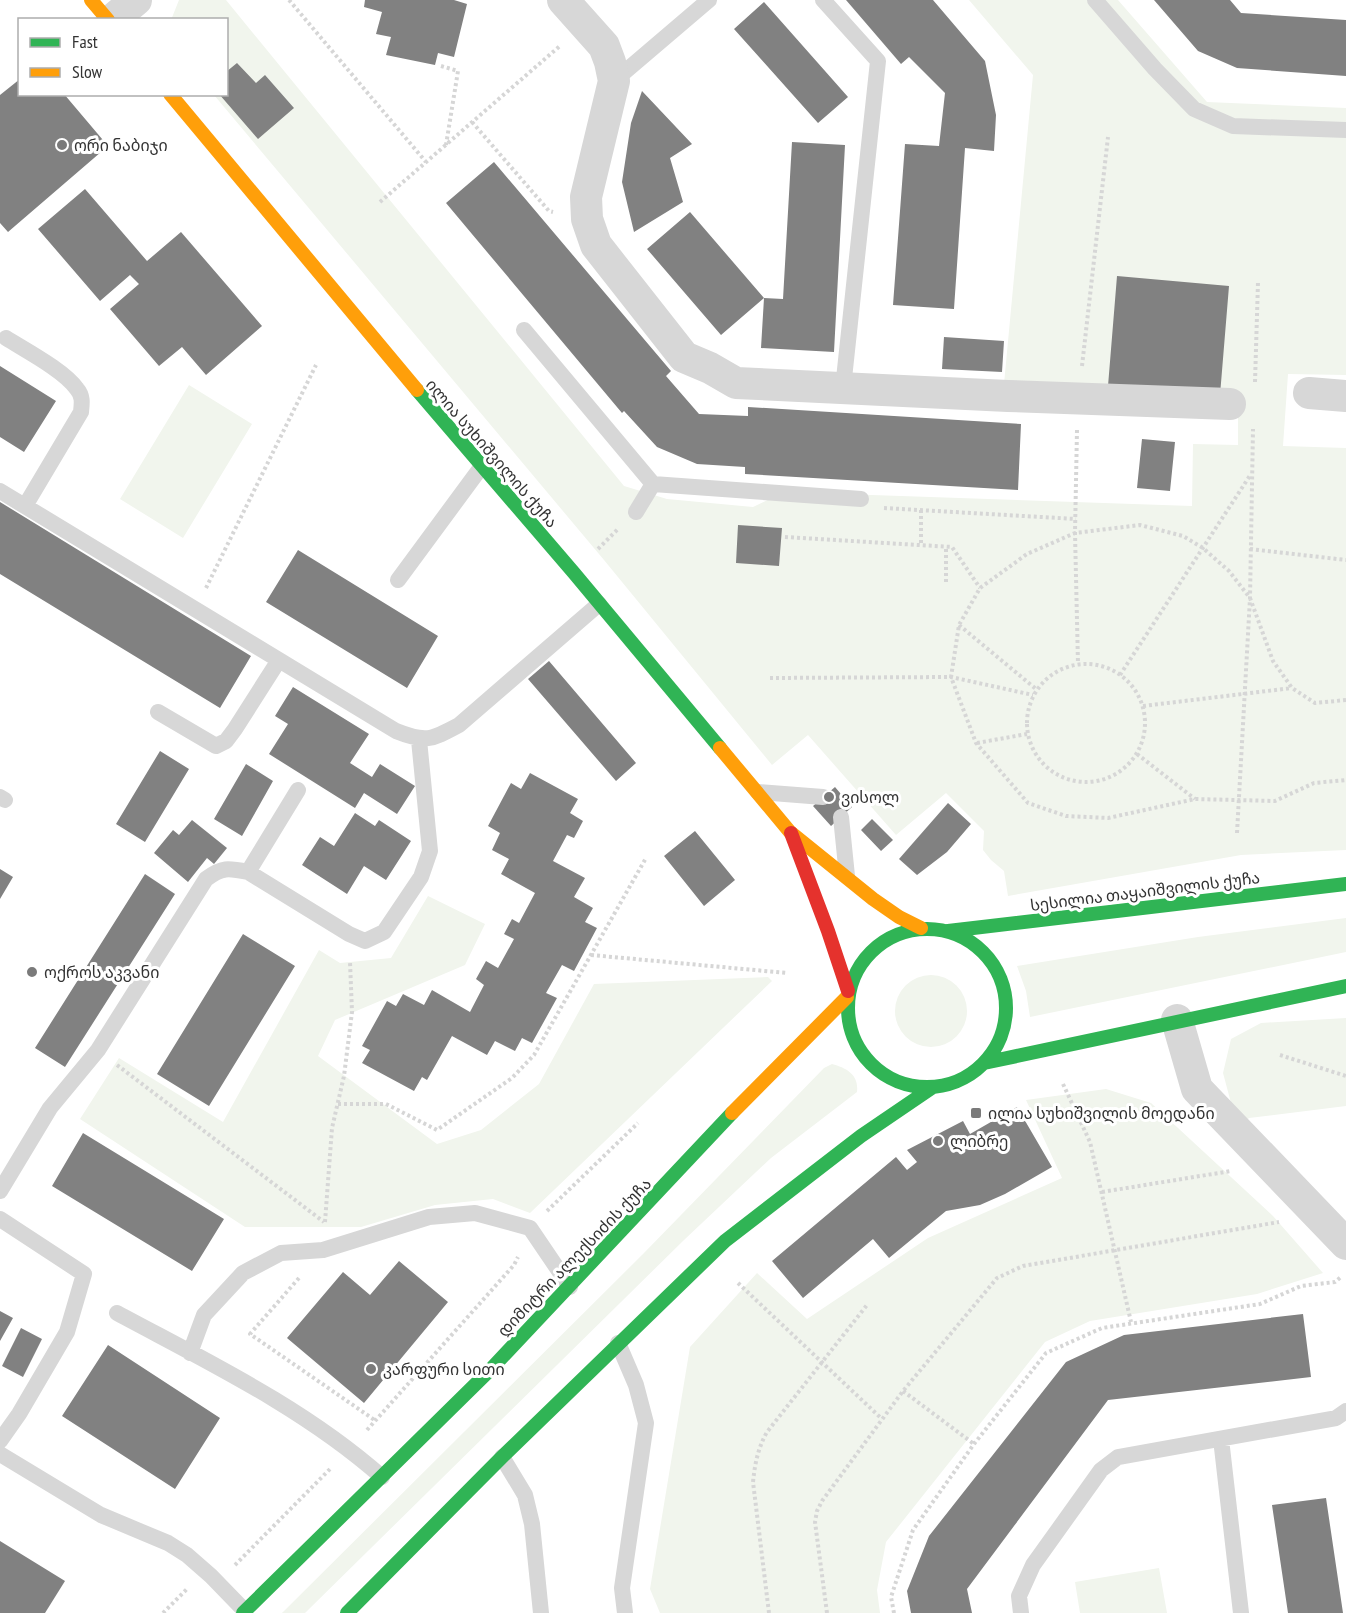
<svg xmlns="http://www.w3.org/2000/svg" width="1346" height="1613" viewBox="0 0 1346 1613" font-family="'PT Sans Narrow','Noto Sans Georgian',sans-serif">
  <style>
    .green { fill: #f1f5ed }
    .building { fill: #818181 }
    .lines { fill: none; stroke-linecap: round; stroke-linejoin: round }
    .path { stroke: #d6d6d6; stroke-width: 4; stroke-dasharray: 3 3; stroke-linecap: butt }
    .lane { stroke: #d7d7d7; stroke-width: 16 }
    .street { stroke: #d7d7d7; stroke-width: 32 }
    .fast { stroke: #30b455; stroke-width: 14 }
    .slow { stroke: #ff9f0a; stroke-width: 14 }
    .jam { stroke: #e5322d; stroke-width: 14 }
    .poi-dot { fill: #7a7a7a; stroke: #fff; stroke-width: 2 }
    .labels { text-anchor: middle; stroke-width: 6; stroke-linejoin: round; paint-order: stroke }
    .poi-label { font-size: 16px; fill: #333; stroke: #fff; text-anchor: start }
    .street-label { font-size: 16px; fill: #333; stroke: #fff }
  </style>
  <rect width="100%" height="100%" fill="#fff"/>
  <path class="green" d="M179,0H226L624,486L667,499L753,507L784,492L1192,506L1193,444L1238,445V413L1004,384L1033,75L969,0H1118L1207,102L1346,108V375L1288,374L1283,446L1346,448V850L1241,855L1008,896L1004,871L991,860L983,850L984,831L946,793L896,835L808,735L772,765L604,560L214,95L226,94V20H171Z
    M189,385L252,424L183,538L120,499Z
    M428,896L485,924L465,965L335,1020L318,1056L437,1144L481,1130L539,1084L594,984L768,977L772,981L530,1213L493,1199L435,1205L361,1227H245L80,1119L119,1058L223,1122L319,950L340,963L391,958Z
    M1346,918V952L1030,1017L1026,991L1017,966L1198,937Z
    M895 1011a36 36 0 1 1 72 0a36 36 0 1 1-72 0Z
    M1346,1018V1106L1249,1118L1238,1129L1223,1073L1231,1039L1261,1023Z
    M832,1064C847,1068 859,1075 857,1092L771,1158L684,1240L305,1613H282L643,1254L824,1068Z
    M1106,1089L1151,1103L1273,1216L1323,1273L1257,1294L1090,1321L1045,1342L886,1542L877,1590L880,1613H660L650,1589L690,1347L757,1273L807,1319L928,1238L1062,1178L1026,1100Z
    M1159,1568L1167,1613H1080L1075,1582Z"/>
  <path class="building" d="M365,0H454L467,4L454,57L438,53L435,65L386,55L391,37L376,34L382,12L364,7Z
    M846,0H933L985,61L996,115L994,151L965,148L954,309L893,305L905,144L939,146L945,93L909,57L901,64Z
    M1154,0H1230L1241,13L1346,20V76L1237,68L1198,51Z
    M764,2L848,97L818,123L734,29Z
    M237,63L256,83L265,75L294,108L258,139L219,94H226V72Z
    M20,79V94H64L108,146L8,232L0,223V95Z
    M642,91L692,144L670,158L683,202L634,232L622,182L631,123Z
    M792,142L845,145L834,352L761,348L764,298L783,299Z
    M494,162L671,371L666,376L699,414L748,416V407L1021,424L1018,490L745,474V467L697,464L657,447L624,411L622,413L446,203Z
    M85,189L147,261L181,232L262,326L206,375L182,347L159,366L110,309L139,284L130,275L100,301L38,229Z
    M690,212L764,298L721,335L647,249Z
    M1117,276L1229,286L1220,395L1108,386Z
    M944,337L1004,341L1002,372L942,369Z
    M0,366L56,401L24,452L0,437Z
    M1142,439L1175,442L1170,491L1137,488Z
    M0,502L251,656L220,708L0,574Z
    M738,525L782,528L779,566L736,563Z
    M298,550L438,636L407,688L266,602Z
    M549,661L636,763L616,781L528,679Z
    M293,687L369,734L350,763L372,777L380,764L415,786L397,814L364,793L355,808L269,754L288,724L275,716Z
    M160,751L189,769L145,842L116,824Z
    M246,764L273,781L242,836L214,819Z
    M530,773L578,799L570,813L583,821L574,838L567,835L553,861L585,878L574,897L593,908L585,922L597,928L574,971L562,965L546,993L557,998L532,1043L522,1038L515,1051L495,1041L487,1055L452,1036L427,1080L422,1077L414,1091L362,1063L370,1050L362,1046L387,1001L396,1006L403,994L424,1005L432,990L470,1012L484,985L476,979L486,961L498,968L514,939L504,934L512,919L519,923L535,893L501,874L509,859L492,850L500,833L488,826L511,783L521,789Z
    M835,787L852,807L831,826L813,806Z
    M948,803L971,824L947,852L917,875L899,859Z
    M355,813L375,826L379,820L411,841L386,880L364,866L347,894L302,865L320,837L334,846Z
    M872,819L893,840L881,851L861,830Z
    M192,820L227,848L214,864L207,858L188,882L154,853L173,830L179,835Z
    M695,831L735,880L704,906L664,856Z
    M0,869L13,877L0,899Z
    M145,874L175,894L65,1067L35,1048Z
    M243,934L295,966L209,1106L157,1074Z
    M1017,1107L1052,1167L1005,1194L980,1205L946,1211L889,1258L873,1239L803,1298L772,1261L896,1157L907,1170L917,1162L907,1150L963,1121L970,1134Z
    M83,1133L224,1219L192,1271L52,1186Z
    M399,1261L448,1302L364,1403L287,1338L343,1272L370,1295Z
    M0,1311L13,1318L0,1341Z
    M1303,1314L1311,1377L1108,1400L967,1589L972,1613H911L907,1591L929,1536L1066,1362L1124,1335Z
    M21,1328L42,1339L23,1377L2,1366Z
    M108,1345L220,1418L175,1489L62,1416Z
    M1326,1498L1343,1613H1288L1272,1505Z
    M0,1541L65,1581L45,1613H0Z"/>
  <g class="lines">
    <path class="path" d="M289,0L426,162
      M441,66L458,71L446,145
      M472,122L549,211L553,212
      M380,202L561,45
      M1082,366L1108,137
      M1255,382L1258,282
      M1077,430L1075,533L1078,664
      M884,508L1076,519
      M921,510V545
      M785,537L952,547L980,588
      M598,549L618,529
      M1250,549L1346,560
      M946,582V547
      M206,588L316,365
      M959,625L1036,689
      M1027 723a59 59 0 1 1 118 0a59 59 0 1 1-118 0Z
      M1120,675L1251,474
      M770,678L951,677L1033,695
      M1346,700L1315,703L1292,688L1273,661L1250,598L1229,571L1203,548L1183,536L1140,525L1075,533L1027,554L980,588L959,625L951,677L976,743L1028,803L1066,816L1108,818L1195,799L1275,801L1314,783L1346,780
      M1143,706L1292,688
      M977,743L1027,734
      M1137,754L1195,799
      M1237,833L1250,598L1253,429
      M591,955L787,973
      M1280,1055L1346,1076
      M117,1065L324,1222
      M1063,1084L1090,1142L1131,1322
      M338,1104H386L437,1130L512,1078L534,1055L646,858
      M1102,1192L1231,1171
      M547,1211L638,1123
      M325,1222L332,1128L344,1076L352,1012L350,962
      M299,1278L250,1334L376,1421
      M738,1283L882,1419
      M903,1391L974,1444
      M367,1430L514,1265L518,1257
      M235,1565L331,1468
      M163,1613L188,1588
      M769,1613L753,1482C755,1463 758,1448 767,1432L867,1305
      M827,1613L815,1522L817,1511L822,1501L903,1391L997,1278L1023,1266L1279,1222
      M894,1613L891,1597L913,1530L974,1444L1046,1353L1102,1328L1260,1304L1301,1286L1335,1282L1342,1276"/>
    <path class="lane" d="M823,0L878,61L843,388
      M1095,0L1155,69L1194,109L1233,126L1346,130
      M614,81L709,0
      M524,330L653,484L636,512
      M6,338C25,350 65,371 77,389C83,396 82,403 81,412L25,506
      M653,484L861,499
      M0,491L396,731C426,743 431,740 459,725L599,604
      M398,580L482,466
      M158,712L216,746L226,741L235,729L279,660
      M758,792L823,797
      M0,797L5,800
      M841,817L847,876
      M248,872L298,790
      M0,1191L50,1108L98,1050L206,879C222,867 228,868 248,872L349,934L365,941L384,932L421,877L430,851L419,740
      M0,1219L84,1274L67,1332L19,1414L0,1441
      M117,1313C208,1362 304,1408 382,1477
      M618,1343L636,1385L646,1423L622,1588L625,1613
      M190,1353L204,1315L243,1273L281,1253L323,1250L429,1217L475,1213L530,1228L570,1287
      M1221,1439L1241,1613
      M0,1454L101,1515L168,1543L187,1555L211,1576L245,1611
      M502,1457L525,1495L532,1524L541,1613
      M1021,1613L1019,1596L1033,1565L1101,1470L1118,1457L1336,1418L1346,1411"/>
    <path class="street" d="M563,0L604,46L610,62L614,81L586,197L587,219L596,245L684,357L710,368L736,383L1008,396L1230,404
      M112,20L136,0
      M1309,393L1346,396
      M1177,1020L1197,1089L1346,1244"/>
    <path class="fast" d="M417,390L574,573L720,748
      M848 1008a79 79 0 1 1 158 0a79 79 0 1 1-158 0Z
      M948,931L1346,884
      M984,1063L1346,986
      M243,1613L491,1369L732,1113
      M347,1613L502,1457L725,1241L861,1136L933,1087"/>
    <path class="slow" d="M91,0L108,20
      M170,94L417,390
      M720,748L790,832L873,899L899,917L921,928
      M732,1113L847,997"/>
    <path class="jam" d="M791,833L828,931L848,991"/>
  </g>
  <g class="poi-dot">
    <circle cx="62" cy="145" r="6"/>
    <circle cx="829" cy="797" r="6"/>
    <circle cx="32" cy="972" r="6"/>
    <rect x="970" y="1107" width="12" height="12" rx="3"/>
    <circle cx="938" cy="1141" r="6"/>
    <circle cx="371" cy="1369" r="6"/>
  </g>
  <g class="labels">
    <g class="poi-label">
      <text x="74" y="151">ორი ნაბიჯი</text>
      <text x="841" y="803">ვისოლ</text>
      <text x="44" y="978">ოქროს აკვანი</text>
      <text x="988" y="1119">ილია სუხიშვილის მოედანი</text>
      <text x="950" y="1147">ლიბრე</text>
      <text x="383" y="1375">კარფური სითი</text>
    </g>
    <g class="street-label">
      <text transform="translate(492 453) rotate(49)" y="6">ილია სუხიშვილის ქუჩა</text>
      <text transform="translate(1145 891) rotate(-7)" y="6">სესილია თაყაიშვილის ქუჩა</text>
      <text transform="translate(574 1257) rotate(-46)" y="6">დიმიტრი ალექსიძის ქუჩა</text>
    </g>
  </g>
  <rect x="18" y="18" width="210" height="78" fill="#ffffff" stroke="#adadad" stroke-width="1.5"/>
  <rect x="30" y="38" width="30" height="9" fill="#30b455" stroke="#adadad" stroke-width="1.5"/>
  <text x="72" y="48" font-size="18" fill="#333333">Fast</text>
  <rect x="30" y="68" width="30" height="9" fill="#ff9f0a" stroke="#adadad" stroke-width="1.5"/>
  <text x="72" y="78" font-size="18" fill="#333333">Slow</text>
</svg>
